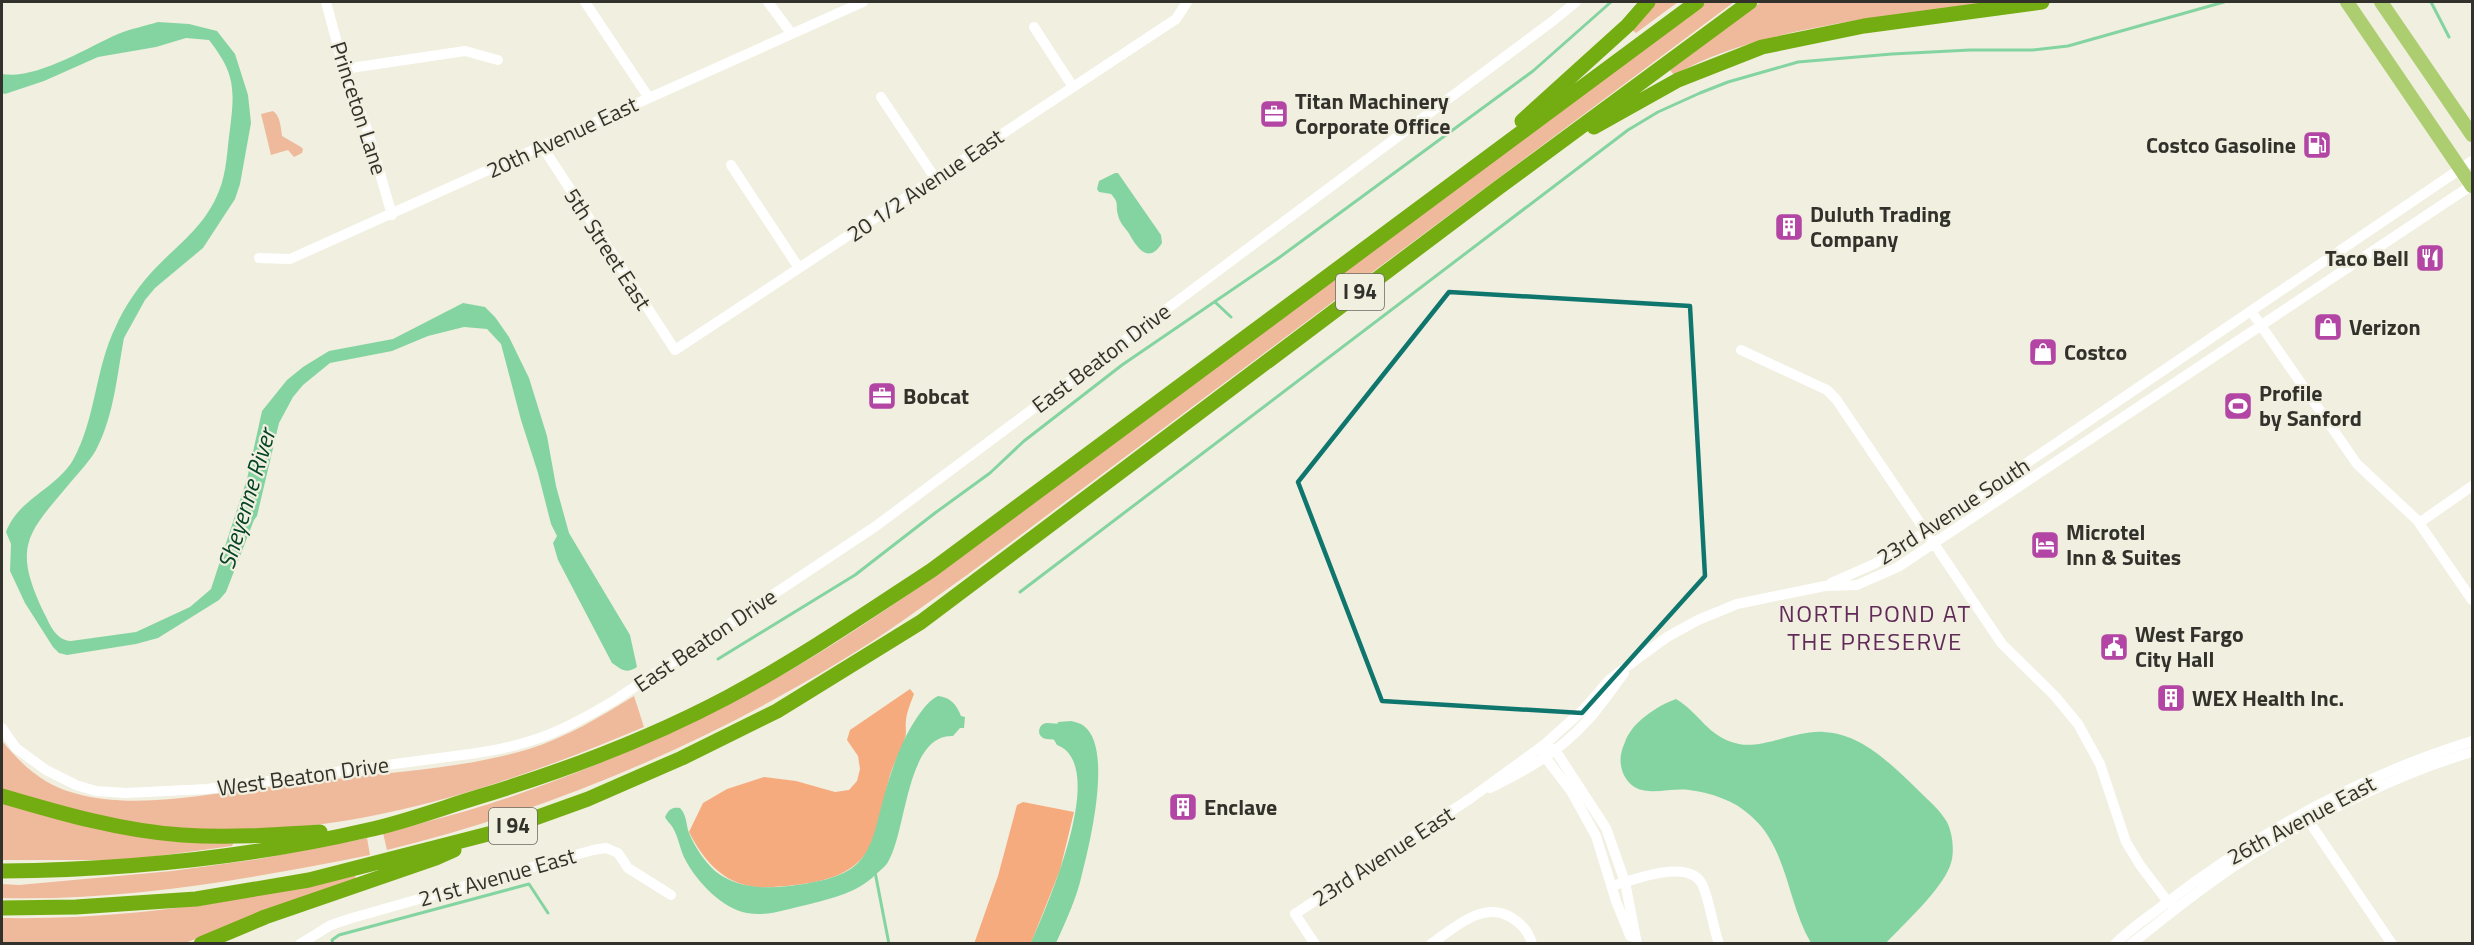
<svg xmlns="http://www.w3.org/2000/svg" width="2474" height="945" viewBox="0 0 2474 945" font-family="'Titillium Web',sans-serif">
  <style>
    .green { fill: #efba9b }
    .forest { fill: #f6ab7e }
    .water { fill: #84d4a2 }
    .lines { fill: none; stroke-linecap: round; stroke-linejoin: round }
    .stream { stroke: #84d4a2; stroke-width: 3 }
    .river { stroke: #84d4a2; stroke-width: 16 }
    .minor { stroke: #fff; stroke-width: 10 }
    .major { stroke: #acce71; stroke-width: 14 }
    .highway { stroke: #74ad12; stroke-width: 15 }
    .marked { fill: none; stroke: #0f766e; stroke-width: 4.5; stroke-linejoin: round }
    .labels { text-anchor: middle; stroke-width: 4.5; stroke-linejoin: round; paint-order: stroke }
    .shield { fill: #f1efdf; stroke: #6b6a61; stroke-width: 1.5 }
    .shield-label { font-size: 21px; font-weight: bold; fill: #32312b }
    .poi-label { font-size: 22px; font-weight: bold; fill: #32312b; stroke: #f1efdf; text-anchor: start }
    .street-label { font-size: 22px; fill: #32312b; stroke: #f1efdf }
    .water-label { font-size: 24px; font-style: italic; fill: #024425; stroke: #f1efdf }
    .neighbourhood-label { font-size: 24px; letter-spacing: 1.5px; fill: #612b59; stroke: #f1efdf }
  </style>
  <rect width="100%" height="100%" fill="#f1efdf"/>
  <path class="green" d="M1656,2H1678L1636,33L1631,29Z
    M1706,2H1734L967,575C925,605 883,636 839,662C699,747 547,811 387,850L383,833C418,824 454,815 489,804C578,775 666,737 749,693C822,655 889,608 956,561Z
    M1761,2H2003C1902,15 1763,24 1674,75L1670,70Z
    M273,111C280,115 281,128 282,136L301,147L303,149L302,153L294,157L288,150L271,155L261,114Z
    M634,696L644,727C486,794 316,849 143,825C95,818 48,803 2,791V741C21,764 43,785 74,793C122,807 174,799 223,793C260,788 298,784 336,779C400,771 467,768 529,749C567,737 600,717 634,696Z
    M2,802L234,842L232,846L129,860H2Z
    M367,838L370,855C248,879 126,901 2,898V884L19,885L172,871L259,859Z
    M355,875L356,881L185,943L2,944V918C122,920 237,902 355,875Z"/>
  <path class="forest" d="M910,689L914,694C911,702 907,711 906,720C905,726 907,732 905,738C902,749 895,760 891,772C882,800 881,844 856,864C835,882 800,885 773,887C731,891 707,867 689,832L703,803L727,789L764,777L796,781L835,792L849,790L857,781L860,769L858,756L847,740L850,730Z
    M1023,802L1074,812L1060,870L1031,943L974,944L998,876L1017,805Z"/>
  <path class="water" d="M158,22L189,24L217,31L235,54L248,95L251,123L240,184L235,199L203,248L155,288L145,300L124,338C117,375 114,416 96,450C89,462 79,472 70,483C27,534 12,546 44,613C50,624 55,640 71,641L136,632L190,607L211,589L247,479L262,411L287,380L303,367L329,351L393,339L463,303L485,307L495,317L509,337L529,378L547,436L556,486L569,533L630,635L637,667C626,674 622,670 612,663L558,560L553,543L557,536L551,524L538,473L521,420L501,344L487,329L464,327L428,336L392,351L330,363L303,385L293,397L279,423L257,516L254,520L226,592L219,600L158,638L136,644L67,655L59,653L53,647L25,603L10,571L11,544L6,532C18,499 56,489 73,460C96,419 95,368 116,326C124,308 136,290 150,274C175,246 204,229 219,191C227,172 227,149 230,129C235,89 235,73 209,40L186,38L156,47L98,57L44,81L5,94L2,93V74C36,80 86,48 118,34C130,29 145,26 158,22Z
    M1115,173H1118L1161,235L1162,243C1148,266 1136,246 1128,232C1124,227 1119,221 1118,215C1115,204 1120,204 1111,194L1099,192L1097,189L1099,181Z
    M938,696C950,697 957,705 961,716L965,717L964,728H960L953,736C906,734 907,831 888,862C885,867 877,873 872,878C853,894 829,899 806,905C787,909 767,917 747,913C723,909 698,883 686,861C680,851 679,838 673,828C670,823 667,821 665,817C669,809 672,807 680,808C687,815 686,825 689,833C695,847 704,861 715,871C736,888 763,889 789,886C811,883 842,879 858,863C874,846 877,821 883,800C890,775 898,749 911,727C918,716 926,702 938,696Z
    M1676,699C1700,713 1707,737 1739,744C1762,749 1797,730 1824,732C1863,734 1893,766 1919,791C1929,801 1940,810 1947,822C1953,834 1955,854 1950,866C1941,890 1904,924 1886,943H1811C1787,903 1788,848 1751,816C1734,800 1711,793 1689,790C1665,787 1636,802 1623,773C1619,762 1620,753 1625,742C1632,722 1657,706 1676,699Z
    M1071,721C1075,722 1080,723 1084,726C1113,748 1090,843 1082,874C1077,897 1066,921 1056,943H1031C1046,908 1110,765 1057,745L1053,738L1058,722Z"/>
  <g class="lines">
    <path class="stream" d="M2431,2L2449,37
      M1215,302L1231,317
      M1020,592L1628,130L1658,112L1700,93L1728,82L1798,62L1892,54L1970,50H2033L2068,46L2224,2
      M718,659L855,575L935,513L990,473L1024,441L1122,365L1280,257L1533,71L1611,2
      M875,872L889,944
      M333,944L332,940L339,935L529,884L548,913"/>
    <path class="river" d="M1047,731L1074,733"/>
    <path class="minor" d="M326,2L344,69L368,132L392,215
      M585,2L649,98
      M768,2L791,33
      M1034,27L1073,87
      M344,69L465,51L498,60
      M881,97L935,178
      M542,146L675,350L1176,19L1187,2
      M731,165L799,268
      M259,258L290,259L863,2
      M2251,311L2357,464L2417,520L2472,600
      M1741,350L1827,390L1836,399L2002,644L2054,695L2078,724L2100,764L2126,842L2140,865L2168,902L2177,908
      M2419,523L2472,486
      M1831,583L1874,564L1903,547L2472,161
      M2,728L16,748L46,770L76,785L96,791L126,793L207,789L477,753C535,744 565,730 615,700L876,526L1554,20L1576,2
      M1545,744L1555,750L1606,828L1625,882L1637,944
      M1545,744V757L1571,791L1596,836L1616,901L1630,936
      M1490,788C1525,771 1560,751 1586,722C1600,707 1612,689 1624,673
      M2306,817L2392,944
      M1618,884C1639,878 1689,859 1702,884C1709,898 1713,927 1719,944
      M300,944L331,925L352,918L593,850L606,848L618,853L628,868L671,895
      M1315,944L1295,914L1471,798L1545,744L1583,710L1610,679L1667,637L1698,620L1737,604L1825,586L1857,585L1898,567L2472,185
      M1431,944C1453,929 1484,899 1512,918C1522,924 1529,932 1532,944
      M2115,944C2130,929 2148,917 2165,904C2257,833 2362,775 2472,741
      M2131,944C2171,913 2210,881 2253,854C2314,815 2403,772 2472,752"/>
    <path class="major" d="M2347,2L2472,186
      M2381,2L2472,135"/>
    <path class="highway" d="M1522,121L1628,25L1648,2
      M1594,127L1678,80L1762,47L1864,26L2042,2
      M2,796C60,813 121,831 182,835C228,838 274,835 320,832
      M2,871C126,870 247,858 368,830C405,822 442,808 478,797C564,771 649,739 728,697C799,659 865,614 932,570L1697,2
      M2,908L76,907L196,899L309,880L496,832L588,799L682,758L777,711L921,622L1498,188L1750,2
      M201,944L265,917L436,858L454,850"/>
  </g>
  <path class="marked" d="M1449,292L1690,306L1705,576L1582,713L1382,701L1298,482Z"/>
  <defs>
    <g id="office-square" transform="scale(1.5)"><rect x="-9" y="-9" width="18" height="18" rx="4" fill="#b345a4" stroke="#f1efdf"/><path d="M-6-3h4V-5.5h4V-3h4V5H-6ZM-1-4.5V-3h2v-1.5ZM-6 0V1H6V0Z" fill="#fff"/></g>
    <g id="fuel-square" transform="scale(1.5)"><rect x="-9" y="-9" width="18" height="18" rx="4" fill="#b345a4" stroke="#f1efdf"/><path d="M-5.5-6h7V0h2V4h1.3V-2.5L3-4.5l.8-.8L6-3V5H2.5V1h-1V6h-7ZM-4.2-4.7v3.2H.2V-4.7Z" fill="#fff"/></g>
    <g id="building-square" transform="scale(1.5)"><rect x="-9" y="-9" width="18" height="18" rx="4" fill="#b345a4" stroke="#f1efdf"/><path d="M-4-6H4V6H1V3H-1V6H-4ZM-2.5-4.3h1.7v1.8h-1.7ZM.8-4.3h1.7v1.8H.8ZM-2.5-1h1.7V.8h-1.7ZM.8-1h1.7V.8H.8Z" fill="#fff"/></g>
    <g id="restaurant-square" transform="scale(1.5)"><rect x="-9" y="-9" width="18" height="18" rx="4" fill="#b345a4" stroke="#f1efdf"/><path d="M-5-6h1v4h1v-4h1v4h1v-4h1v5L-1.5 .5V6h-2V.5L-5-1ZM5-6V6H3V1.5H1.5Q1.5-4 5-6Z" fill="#fff"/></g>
    <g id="shop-square" transform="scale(1.5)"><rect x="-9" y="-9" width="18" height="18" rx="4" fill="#b345a4" stroke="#f1efdf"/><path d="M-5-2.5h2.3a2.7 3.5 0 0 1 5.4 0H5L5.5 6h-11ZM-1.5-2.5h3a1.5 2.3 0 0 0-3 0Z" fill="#fff"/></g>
    <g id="stadium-square" transform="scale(1.5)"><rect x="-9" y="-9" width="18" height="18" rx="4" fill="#b345a4" stroke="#f1efdf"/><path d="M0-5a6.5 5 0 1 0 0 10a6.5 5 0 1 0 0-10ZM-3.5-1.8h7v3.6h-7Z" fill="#fff"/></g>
    <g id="hotel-square" transform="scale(1.5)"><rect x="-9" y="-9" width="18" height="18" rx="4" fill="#b345a4" stroke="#f1efdf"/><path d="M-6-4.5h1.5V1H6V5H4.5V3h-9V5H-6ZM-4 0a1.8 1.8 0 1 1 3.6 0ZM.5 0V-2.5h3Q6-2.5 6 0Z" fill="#fff"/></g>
    <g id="civic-square" transform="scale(1.5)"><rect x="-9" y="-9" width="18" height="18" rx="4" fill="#b345a4" stroke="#f1efdf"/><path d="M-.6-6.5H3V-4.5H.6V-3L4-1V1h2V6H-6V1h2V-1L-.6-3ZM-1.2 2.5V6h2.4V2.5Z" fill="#fff"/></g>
  </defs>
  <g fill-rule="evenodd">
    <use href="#office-square" x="1274" y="114"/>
    <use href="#fuel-square" x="2317" y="145"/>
    <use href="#building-square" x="1789" y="227"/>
    <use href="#restaurant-square" x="2430" y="258"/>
    <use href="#shop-square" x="2328" y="327"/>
    <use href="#shop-square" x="2043" y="352"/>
    <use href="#office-square" x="882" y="396"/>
    <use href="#stadium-square" x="2238" y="406"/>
    <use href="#hotel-square" x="2045" y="545"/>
    <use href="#civic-square" x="2114" y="647"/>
    <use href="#building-square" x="2171" y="698"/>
    <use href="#building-square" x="1183" y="807"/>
  </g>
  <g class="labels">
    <g class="shield">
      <rect x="1336" y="274" width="48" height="36" rx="4.5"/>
      <rect x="489" y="808" width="48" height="36" rx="4.5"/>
    </g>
    <g class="shield-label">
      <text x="1360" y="299">I 94</text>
      <text x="513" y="833">I 94</text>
    </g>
    <g class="poi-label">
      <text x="1295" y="109">Titan Machinery<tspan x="1295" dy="25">Corporate Office</tspan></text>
      <text x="2296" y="153" text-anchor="end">Costco Gasoline</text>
      <text x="1810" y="222">Duluth Trading<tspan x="1810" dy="25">Company</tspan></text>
      <text x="2409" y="266" text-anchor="end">Taco Bell</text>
      <text x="2349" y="335">Verizon</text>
      <text x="2064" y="360">Costco</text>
      <text x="2259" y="401">Profile<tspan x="2259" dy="25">by Sanford</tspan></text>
      <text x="903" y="404">Bobcat</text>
      <text x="2066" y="540">Microtel<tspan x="2066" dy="25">Inn &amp; Suites</tspan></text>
      <text x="2135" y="642">West Fargo<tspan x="2135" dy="25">City Hall</tspan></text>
      <text x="2192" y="706">WEX Health Inc.</text>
      <text x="1204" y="815">Enclave</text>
    </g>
    <g class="street-label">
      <text transform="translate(359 108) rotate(72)" y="8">Princeton Lane</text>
      <text transform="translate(562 137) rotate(-25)" y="8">20th Avenue East</text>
      <text transform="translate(925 185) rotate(-34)" y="8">20 1/2 Avenue East</text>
      <text transform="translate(608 249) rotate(57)" y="8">5th Street East</text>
      <text transform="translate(1101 358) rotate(-37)" y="8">East Beaton Drive</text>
      <text transform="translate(1953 511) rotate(-33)" y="8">23rd Avenue South</text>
      <text transform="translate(705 640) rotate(-34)" y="8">East Beaton Drive</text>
      <text transform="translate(303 776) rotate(-8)" y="8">West Beaton Drive</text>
      <text transform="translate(2301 820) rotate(-28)" y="8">26th Avenue East</text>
      <text transform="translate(1383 856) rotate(-33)" y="8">23rd Avenue East</text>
      <text transform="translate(497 877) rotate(-16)" y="8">21st Avenue East</text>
    </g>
    <g class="water-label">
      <text transform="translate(247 499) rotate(-73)" y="8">Sheyenne River</text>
    </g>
    <g class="neighbourhood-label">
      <text x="1875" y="622">NORTH POND AT<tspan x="1875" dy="28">THE PRESERVE</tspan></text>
    </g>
  </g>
  <rect width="2474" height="945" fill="none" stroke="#32312b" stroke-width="6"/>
</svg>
